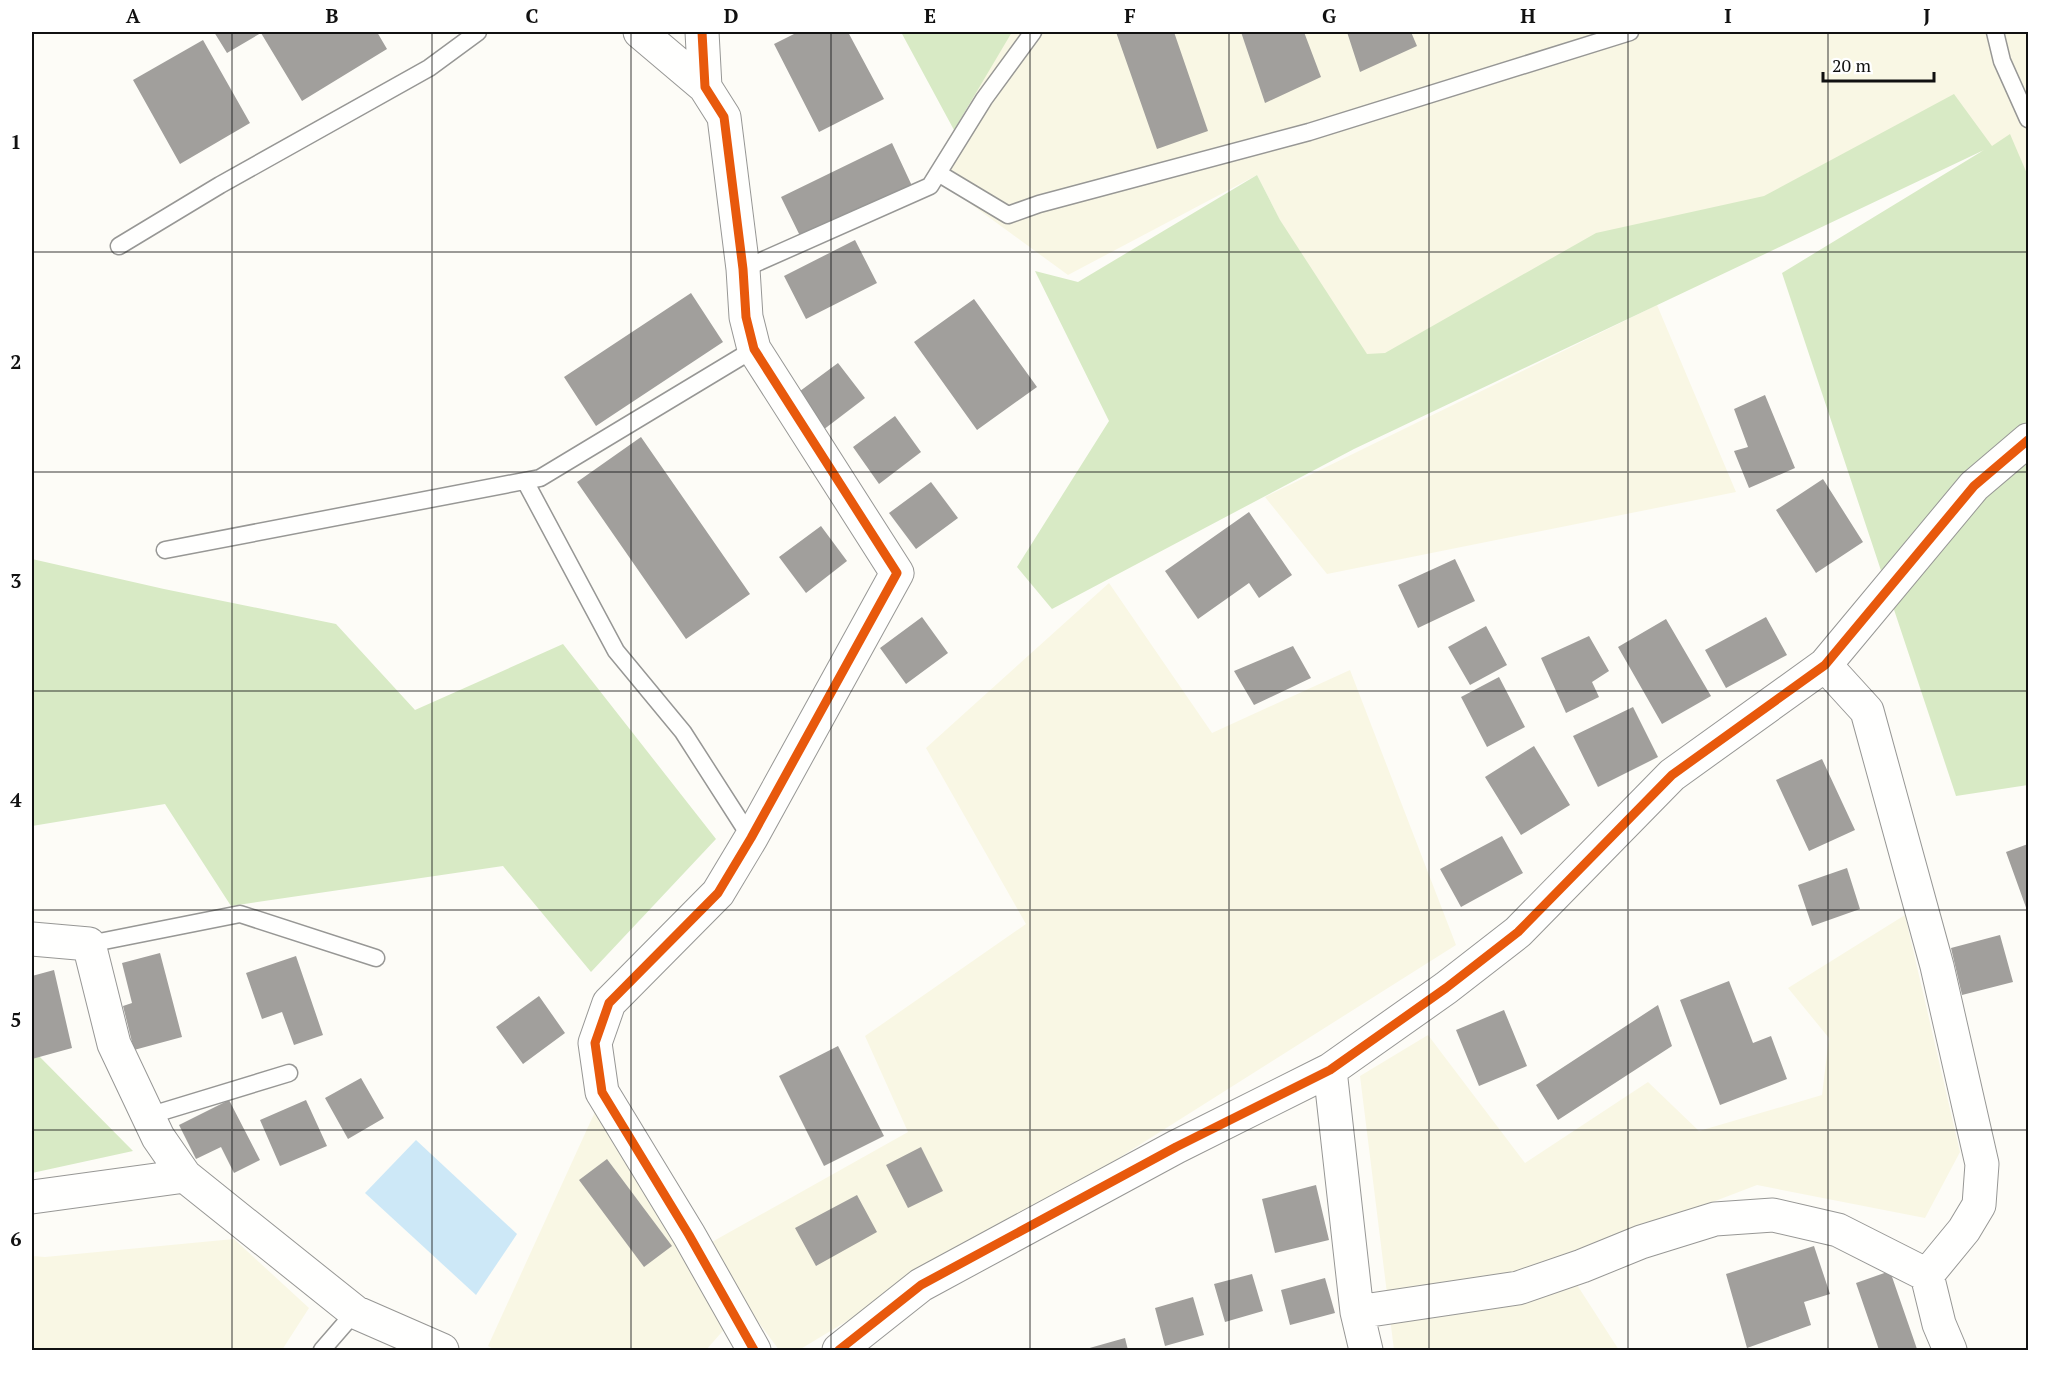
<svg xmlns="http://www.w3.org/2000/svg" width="2060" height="1382" viewBox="0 0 2060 1382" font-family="'PT Serif',serif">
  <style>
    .farmland { fill: #f9f7e4 }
    .forest { fill: #d8eac5 }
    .water { fill: #cde8f7 }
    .building { fill: #a19f9c }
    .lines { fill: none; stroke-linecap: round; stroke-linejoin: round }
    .service-casing { stroke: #979795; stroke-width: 19 }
    .minor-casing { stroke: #979795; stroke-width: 35 }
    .service { stroke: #fffffe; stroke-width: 16 }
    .minor { stroke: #fffffe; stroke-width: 33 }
    .cycleway-casing { stroke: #fff; stroke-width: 13 }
    .cycleway { stroke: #e8590c; stroke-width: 9 }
    .grid { fill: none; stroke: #111; stroke-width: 1.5; stroke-opacity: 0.55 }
    .neatline { fill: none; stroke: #111; stroke-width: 2 }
    .grid-label { font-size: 20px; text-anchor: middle; font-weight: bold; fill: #111 }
  </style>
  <rect width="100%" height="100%" fill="#fdfcf7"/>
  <path class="farmland" d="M998,32H2028V219L1948,104L1804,187L1381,365L1336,331L1257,175L1068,275L942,183L991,40Z
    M1657,305L1736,492L1327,574L1265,497Z
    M1109,583L1212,733L1350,670L1456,945L1019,1221L971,1246L799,1350H779L703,1247L908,1132L865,1036L1026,924L926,748Z
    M1905,915L1960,1152L1925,1218L1757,1185L1561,1260L1619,1350H1394L1360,1076L1428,1035L1525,1163L1648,1082L1699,1131L1822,1095L1829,1038L1788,988Z
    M599,1103L728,1325L706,1350H495L488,1346Z
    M234,1239L309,1308L282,1350H32V1256L45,1257Z"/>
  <path class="forest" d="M901,32H1012L954,130Z
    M1954,94L1992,146L2010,134L2028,176V785L1956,796L1782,273L1984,150L1354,449L1052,609L1017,567L1109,421L1035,271L1078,282L1257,175L1280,220L1367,354L1385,353L1596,233L1764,196Z
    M32,559L164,589L336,624L415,710L563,644L716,839L591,972L503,866L231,906L165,804L32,826Z
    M32,1049L133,1151L32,1173Z"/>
  <path class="water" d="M416,1140L517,1234L476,1295L365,1193Z"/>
  <path class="building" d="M214,32H377L387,49L302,101L261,33L227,53Z
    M798,32H848L884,99L819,132L774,44Z
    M1116,32H1174L1208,131L1157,149Z
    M1241,32H1304L1321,77L1265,103Z
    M1347,32H1411L1417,46L1360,72Z
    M203,40L250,123L180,164L133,80Z
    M892,143L913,188L803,242L781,197Z
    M855,240L877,283L806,319L784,276Z
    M691,293L723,342L596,426L564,377Z
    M974,299L1037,387L977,430L914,342Z
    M838,363L865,398L823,430L796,394Z
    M1765,395L1795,468L1749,488L1734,451L1748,447L1734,409Z
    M895,416L921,452L879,484L853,447Z
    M641,437L750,594L686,639L577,482Z
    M1823,479L1863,542L1816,573L1776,510Z
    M931,482L958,518L916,549L889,513Z
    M1249,512L1292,575L1259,598L1249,583L1198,619L1165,571Z
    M821,526L847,561L806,593L779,557Z
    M1455,559L1475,601L1418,628L1398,585Z
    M922,617L948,653L906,684L880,648Z
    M1766,617L1787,655L1726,688L1705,650Z
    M1666,619L1711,696L1662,724L1618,647Z
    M1486,626L1507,665L1470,685L1448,647Z
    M1589,636L1609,671L1592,682L1599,697L1566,713L1541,658Z
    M1293,646L1311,678L1254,705L1234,671Z
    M1499,677L1525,727L1487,747L1461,697Z
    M1633,707L1658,757L1598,787L1573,736Z
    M1534,746L1570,805L1521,835L1485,777Z
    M1822,759L1855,830L1809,851L1776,780Z
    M1502,836L1523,873L1461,907L1440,869Z
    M2028,844V913L2006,852Z
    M1847,868L1860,909L1812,926L1798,885Z
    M2000,935L2013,982L1962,995L1951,948Z
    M160,953L182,1037L134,1050L123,1006L132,1003L122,963Z
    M296,956L323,1035L294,1045L282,1012L262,1019L246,973Z
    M54,970L72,1048L32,1059V976Z
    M1729,981L1753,1043L1771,1036L1787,1079L1720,1105L1680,1000Z
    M539,996L565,1033L523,1064L496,1027Z
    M1658,1005L1672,1046L1558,1120L1536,1085Z
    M1504,1010L1527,1066L1479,1086L1456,1030Z
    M838,1046L884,1136L824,1166L779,1076Z
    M361,1078L384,1118L348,1139L325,1098Z
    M229,1100L260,1160L234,1173L221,1147L196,1159L179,1125Z
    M306,1100L327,1146L280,1166L260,1120Z
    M921,1147L943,1191L908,1208L886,1165Z
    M607,1159L672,1246L644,1267L579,1180Z
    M1316,1185L1329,1240L1275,1253L1262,1199Z
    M857,1195L877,1232L816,1266L795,1228Z
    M1814,1246L1830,1294L1804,1302L1811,1325L1747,1348L1726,1274Z
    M1890,1271L1917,1349L1913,1350H1879L1856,1283Z
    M1252,1274L1263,1311L1225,1322L1214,1284Z
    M1325,1278L1335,1313L1290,1325L1281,1290Z
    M1193,1297L1204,1335L1165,1346L1155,1308Z
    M1125,1338L1128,1350H1087L1086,1349Z"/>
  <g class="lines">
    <g class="service-casing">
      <path id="service" d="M1995,32L2002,61L2028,119
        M938,173L1008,215L1039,204L1309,132L1630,32
        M119,246L220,185L429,68L478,32
        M743,269L930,186L984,99L1033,32
        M525,481L616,651L683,732L751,838
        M165,550L540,478L754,349
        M89,944L240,914L376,958
        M148,1116L289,1073
        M322,1350L355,1312"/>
    </g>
    <g class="minor-casing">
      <path id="minor" d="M640,32L705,87
        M702,32L705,87L724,117L743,269L746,317L754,349L897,573L751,838L718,893L609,1003L595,1043L602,1092L689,1235L754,1350
        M1825,665L1867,711L1937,966L1982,1164L1979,1205L1964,1230L1927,1275L1939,1324L1950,1350
        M32,939L89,944L114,1044L158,1137L185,1176L355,1312L442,1350
        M1330,1070L1357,1312L1366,1350
        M32,1197L185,1176
        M1357,1312L1518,1288L1582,1266L1641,1242L1715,1219L1773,1215L1838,1230L1927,1275
        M839,1350L921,1285L1176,1147L1330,1070L1446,988L1518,932L1672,775L1825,665L1974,486L2028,440"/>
    </g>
    <use href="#service" class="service"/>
    <use href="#minor" class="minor"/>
    <g class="cycleway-casing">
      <path id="cycleway" d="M702,32L705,87L724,117L743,269L746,317L754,349L897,573L751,838L718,893L609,1003L595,1043L602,1092L689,1235L754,1350
        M839,1350L921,1285L1176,1147L1330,1070L1446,988L1518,932L1672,775L1825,665L1974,486L2028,440"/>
    </g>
    <use href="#cycleway" class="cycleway"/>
  </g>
  <path class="grid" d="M232,32V1350M432,32V1350M631,32V1350M831,32V1350M1030,32V1350M1229,32V1350M1429,32V1350M1628,32V1350M1828,32V1350M32,252H2028M32,472H2028M32,691H2028M32,910H2028M32,1130H2028"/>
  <rect width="2060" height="1382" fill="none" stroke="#ffffff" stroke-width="66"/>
  <path d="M1823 72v9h111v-9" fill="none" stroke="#111111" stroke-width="3"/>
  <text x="1832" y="72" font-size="18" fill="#111111" stroke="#ffffff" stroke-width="4.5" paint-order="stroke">20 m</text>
  <rect x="33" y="33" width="1994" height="1316" class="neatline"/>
  <g class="grid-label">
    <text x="133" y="23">A</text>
    <text x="332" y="23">B</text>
    <text x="532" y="23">C</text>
    <text x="731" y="23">D</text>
    <text x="930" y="23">E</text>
    <text x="1130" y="23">F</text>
    <text x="1329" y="23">G</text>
    <text x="1528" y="23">H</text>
    <text x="1728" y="23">I</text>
    <text x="1927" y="23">J</text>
    <text x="16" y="149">1</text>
    <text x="16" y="369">2</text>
    <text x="16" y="588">3</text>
    <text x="16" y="807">4</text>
    <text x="16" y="1027">5</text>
    <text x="16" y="1246">6</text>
  </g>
</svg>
